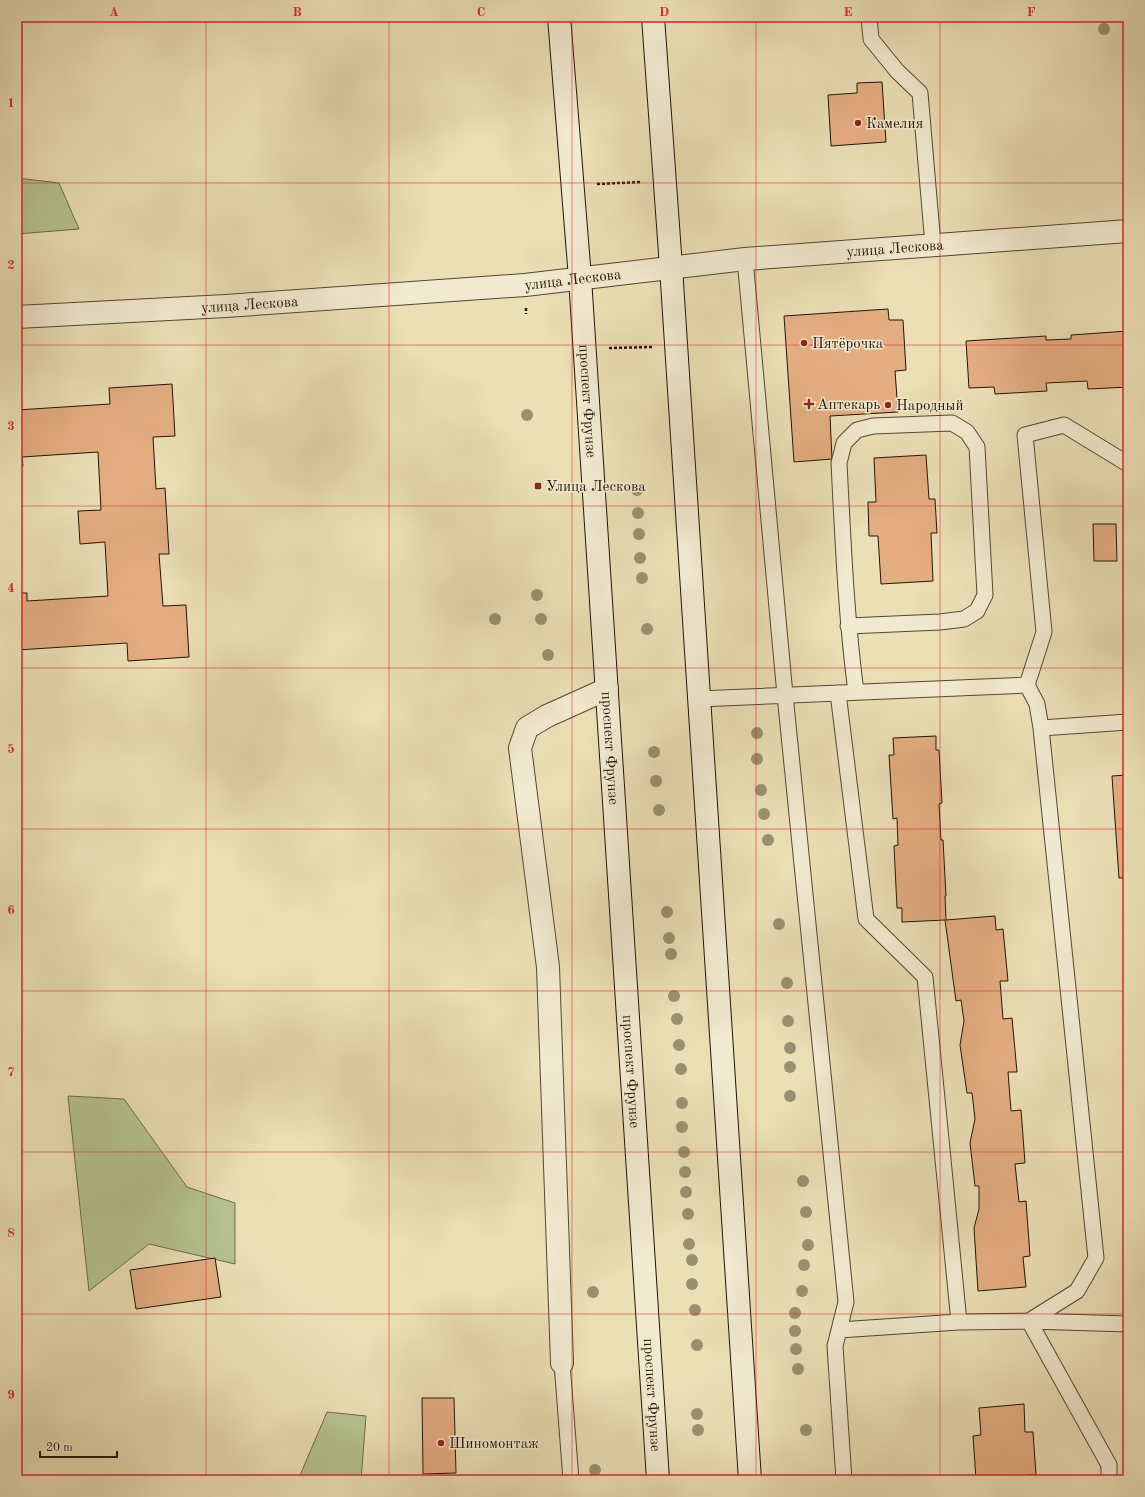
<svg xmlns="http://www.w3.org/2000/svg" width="1145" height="1497" viewBox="0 0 1145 1497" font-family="'Old Standard TT',serif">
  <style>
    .green { fill: #b5c290; stroke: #6c6b4a }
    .building { fill: #e5ad82; stroke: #221404 }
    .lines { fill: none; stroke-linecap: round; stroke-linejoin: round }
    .lane-casing { stroke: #544730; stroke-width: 17 }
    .street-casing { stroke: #544730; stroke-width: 24 }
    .secondary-casing { stroke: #221404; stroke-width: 24 }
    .path { stroke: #221404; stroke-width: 2.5; stroke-dasharray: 3 2; stroke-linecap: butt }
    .lane { stroke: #f2ead0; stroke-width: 15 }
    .street { stroke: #f2ead0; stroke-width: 22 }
    .secondary { stroke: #f2ead0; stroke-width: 22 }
    .tree { fill: #98916f }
    .grid { fill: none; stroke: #d62828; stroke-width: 1; stroke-opacity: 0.55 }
    .poi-dot { fill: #8f2418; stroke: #f2ead0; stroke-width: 1.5 }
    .labels { text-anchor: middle; stroke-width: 3; stroke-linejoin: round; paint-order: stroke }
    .poi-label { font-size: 15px; fill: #221404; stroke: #f2ead0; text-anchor: start }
    .street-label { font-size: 15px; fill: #221404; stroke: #f2ead0 }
    .neatline { fill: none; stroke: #d62828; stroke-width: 1.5 }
    .grid-label { font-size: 13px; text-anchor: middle; font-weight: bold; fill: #d62828 }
  </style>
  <rect width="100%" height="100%" fill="#ebdfb6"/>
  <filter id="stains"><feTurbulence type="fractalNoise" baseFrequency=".005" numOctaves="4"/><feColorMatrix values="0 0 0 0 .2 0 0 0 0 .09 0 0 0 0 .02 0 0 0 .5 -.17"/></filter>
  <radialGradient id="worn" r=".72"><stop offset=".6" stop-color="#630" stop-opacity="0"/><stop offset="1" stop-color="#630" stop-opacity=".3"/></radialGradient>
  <path class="green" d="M17,178L59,183L79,229L17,234Z
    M68,1096L124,1099L187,1187L235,1203V1264L149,1244L89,1291Z
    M327,1412L366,1416L361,1480H298Z"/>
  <path class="building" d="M882,82L886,142L831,146L828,95L857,93V83Z
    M888,309L889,320H903L906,370L895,371L898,412L830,416L832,459L794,462L784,316Z
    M1128,331V387L1088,389L1087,381L1046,383L1047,391L995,394L994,387L969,388L966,341L1046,336V340L1071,339V335Z
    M172,384L175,436L153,437L156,489L165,488L169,554H159L163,606L186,605L189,657L128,661L127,643L17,650V593H27V601L108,596L105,542L80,544L78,511L101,510L98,452L22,457L23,466H17V410L110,404L109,388Z
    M926,455L929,499H935L937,533H931L933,581L881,584L878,536H869L868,502H876L874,458Z
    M1093,524H1116L1117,561H1094Z
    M936,736V750H939L942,803L939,804L941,840H943L946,896H945L946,920L995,916L996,930L1003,929L1008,981H1000L1003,1019L1012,1018L1017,1072H1008L1011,1111L1021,1110L1025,1163L1015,1164L1019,1202L1026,1201L1030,1256L1023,1257L1026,1287L978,1291L974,1228L979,1209V1186H975L970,1143L975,1119L972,1093H967L960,1045L964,1021L961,1000L956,1001L945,920L902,922V908H897L894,846L898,845L897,818L893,819L889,755H894L893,738Z
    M1128,775V878H1119L1112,776Z
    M215,1258L221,1297L136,1309L130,1270Z
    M422,1398H454L456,1473L423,1474Z
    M1024,1404L1025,1432H1033L1036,1475H1029V1480L976,1479L973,1436L981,1435L979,1408Z"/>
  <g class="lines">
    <g class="lane-casing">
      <path id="lane" d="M869,17L871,39L897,71L920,93L933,245
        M745,259L785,695L846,1302L835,1346L844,1480
        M848,626L940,622L964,619L977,611L985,595L977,447L967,432L952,423L873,426L857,430L844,443L839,463C843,540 846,616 856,692
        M1027,685L1044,632L1025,435L1064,425L1128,464
        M838,693L866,919L925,977L959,1322
        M699,699L1027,685L1037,704L1041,728L1096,1258L1077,1291L1029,1321L1109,1465V1480
        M1041,728L1128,722
        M839,1330L959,1322L1029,1321L1128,1324
        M562,1363L571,1480"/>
    </g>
    <g class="street-casing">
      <g id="street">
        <path id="s1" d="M17,317L226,306L525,285L745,259L1128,231"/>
        <path d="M562,1363L548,967L520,748L527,728L547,716L607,689"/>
      </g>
    </g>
    <g class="secondary-casing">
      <g id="secondary">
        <path id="s2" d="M559,17L580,278L658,1480"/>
        <path d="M653,17L671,267L750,1480"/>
      </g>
    </g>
    <path class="path" d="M597,184L642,182
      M526,308V314
      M609,348L652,347"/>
    <use href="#lane" class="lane"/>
    <use href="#street" class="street"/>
    <use href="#secondary" class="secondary"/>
  </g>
  <g class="tree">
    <circle cx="1104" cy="29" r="6"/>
    <circle cx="527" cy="415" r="6"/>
    <circle cx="637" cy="490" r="6"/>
    <circle cx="638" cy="513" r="6"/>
    <circle cx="639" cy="534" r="6"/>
    <circle cx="640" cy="558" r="6"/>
    <circle cx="642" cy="578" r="6"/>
    <circle cx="537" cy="595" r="6"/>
    <circle cx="495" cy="619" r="6"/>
    <circle cx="541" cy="619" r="6"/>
    <circle cx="647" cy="629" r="6"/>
    <circle cx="548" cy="655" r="6"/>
    <circle cx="757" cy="733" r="6"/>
    <circle cx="654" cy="752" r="6"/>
    <circle cx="757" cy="759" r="6"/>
    <circle cx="656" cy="781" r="6"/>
    <circle cx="761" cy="790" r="6"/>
    <circle cx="659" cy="810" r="6"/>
    <circle cx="764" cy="814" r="6"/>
    <circle cx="768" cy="840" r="6"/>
    <circle cx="667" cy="912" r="6"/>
    <circle cx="779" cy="924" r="6"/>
    <circle cx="669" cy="938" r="6"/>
    <circle cx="671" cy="954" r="6"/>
    <circle cx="787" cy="983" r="6"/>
    <circle cx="674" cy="996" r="6"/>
    <circle cx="677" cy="1019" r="6"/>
    <circle cx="788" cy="1021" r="6"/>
    <circle cx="679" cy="1045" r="6"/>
    <circle cx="790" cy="1048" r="6"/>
    <circle cx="790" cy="1067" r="6"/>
    <circle cx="681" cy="1069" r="6"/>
    <circle cx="790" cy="1096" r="6"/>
    <circle cx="682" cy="1103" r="6"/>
    <circle cx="682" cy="1127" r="6"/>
    <circle cx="684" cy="1152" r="6"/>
    <circle cx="685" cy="1172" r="6"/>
    <circle cx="803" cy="1181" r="6"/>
    <circle cx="686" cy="1192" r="6"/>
    <circle cx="806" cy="1212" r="6"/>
    <circle cx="688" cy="1214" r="6"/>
    <circle cx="689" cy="1244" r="6"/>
    <circle cx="808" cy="1245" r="6"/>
    <circle cx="692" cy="1260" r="6"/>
    <circle cx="804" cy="1265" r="6"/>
    <circle cx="692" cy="1284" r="6"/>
    <circle cx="802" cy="1291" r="6"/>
    <circle cx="593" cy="1292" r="6"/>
    <circle cx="695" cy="1310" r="6"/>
    <circle cx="795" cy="1313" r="6"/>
    <circle cx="795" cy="1331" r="6"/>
    <circle cx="697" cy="1345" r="6"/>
    <circle cx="796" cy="1349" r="6"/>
    <circle cx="798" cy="1369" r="6"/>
    <circle cx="697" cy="1414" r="6"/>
    <circle cx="698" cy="1430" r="6"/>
    <circle cx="806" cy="1430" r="6"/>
    <circle cx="595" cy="1470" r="6"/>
  </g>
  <path class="grid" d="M206,17V1480M389,17V1480M572,17V1480M756,17V1480M940,17V1480M17,183H1128M17,345H1128M17,506H1128M17,668H1128M17,829H1128M17,991H1128M17,1152H1128M17,1314H1128"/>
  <g class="poi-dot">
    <circle cx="858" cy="123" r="4"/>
    <circle cx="804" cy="343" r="4"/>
    <path d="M807 398h4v4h4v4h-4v4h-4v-4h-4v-4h4z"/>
    <circle cx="888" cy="405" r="4"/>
    <rect x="534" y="482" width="8" height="8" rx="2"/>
    <circle cx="441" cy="1443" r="4"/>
  </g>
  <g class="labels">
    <g class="poi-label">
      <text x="866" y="128">Камелия</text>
      <text x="812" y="348">Пятёрочка</text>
      <text x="817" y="409">Аптекарь</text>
      <text x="896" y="410">Народный</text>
      <text x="546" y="491">Улица Лескова</text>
      <text x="449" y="1448">Шиномонтаж</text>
    </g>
    <g class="street-label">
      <text dy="5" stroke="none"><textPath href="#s1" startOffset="881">улица Лескова</textPath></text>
      <text dy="5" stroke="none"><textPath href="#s1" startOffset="557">улица Лескова</textPath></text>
      <text dy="5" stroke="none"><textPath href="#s1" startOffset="233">улица Лескова</textPath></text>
      <text dy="5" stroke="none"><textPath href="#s2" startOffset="385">проспект Фрунзе</textPath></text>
      <text dy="5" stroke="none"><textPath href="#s2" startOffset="733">проспект Фрунзе</textPath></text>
      <text dy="5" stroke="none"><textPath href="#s2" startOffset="1057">проспект Фрунзе</textPath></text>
      <text dy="5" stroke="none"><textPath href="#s2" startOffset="1381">проспект Фрунзе</textPath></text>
    </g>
  </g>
  <rect width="1145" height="1497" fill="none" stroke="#ebdfb6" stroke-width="44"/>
  <path d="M40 1451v6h77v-6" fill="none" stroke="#221404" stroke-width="2"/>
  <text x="46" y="1451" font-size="12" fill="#221404" stroke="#f2ead0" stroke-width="3" paint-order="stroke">20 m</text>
  <rect x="22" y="22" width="1101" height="1453" class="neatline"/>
  <g class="grid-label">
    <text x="114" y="16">A</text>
    <text x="297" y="16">B</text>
    <text x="481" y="16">C</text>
    <text x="664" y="16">D</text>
    <text x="848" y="16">E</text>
    <text x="1031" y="16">F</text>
    <text x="11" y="107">1</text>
    <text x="11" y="269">2</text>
    <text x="11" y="430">3</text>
    <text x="11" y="592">4</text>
    <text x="11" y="753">5</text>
    <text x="11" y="914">6</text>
    <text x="11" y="1076">7</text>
    <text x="11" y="1237">8</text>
    <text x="11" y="1399">9</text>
  </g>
  <rect width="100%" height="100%" filter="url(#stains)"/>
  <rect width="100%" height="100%" fill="url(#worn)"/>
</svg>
